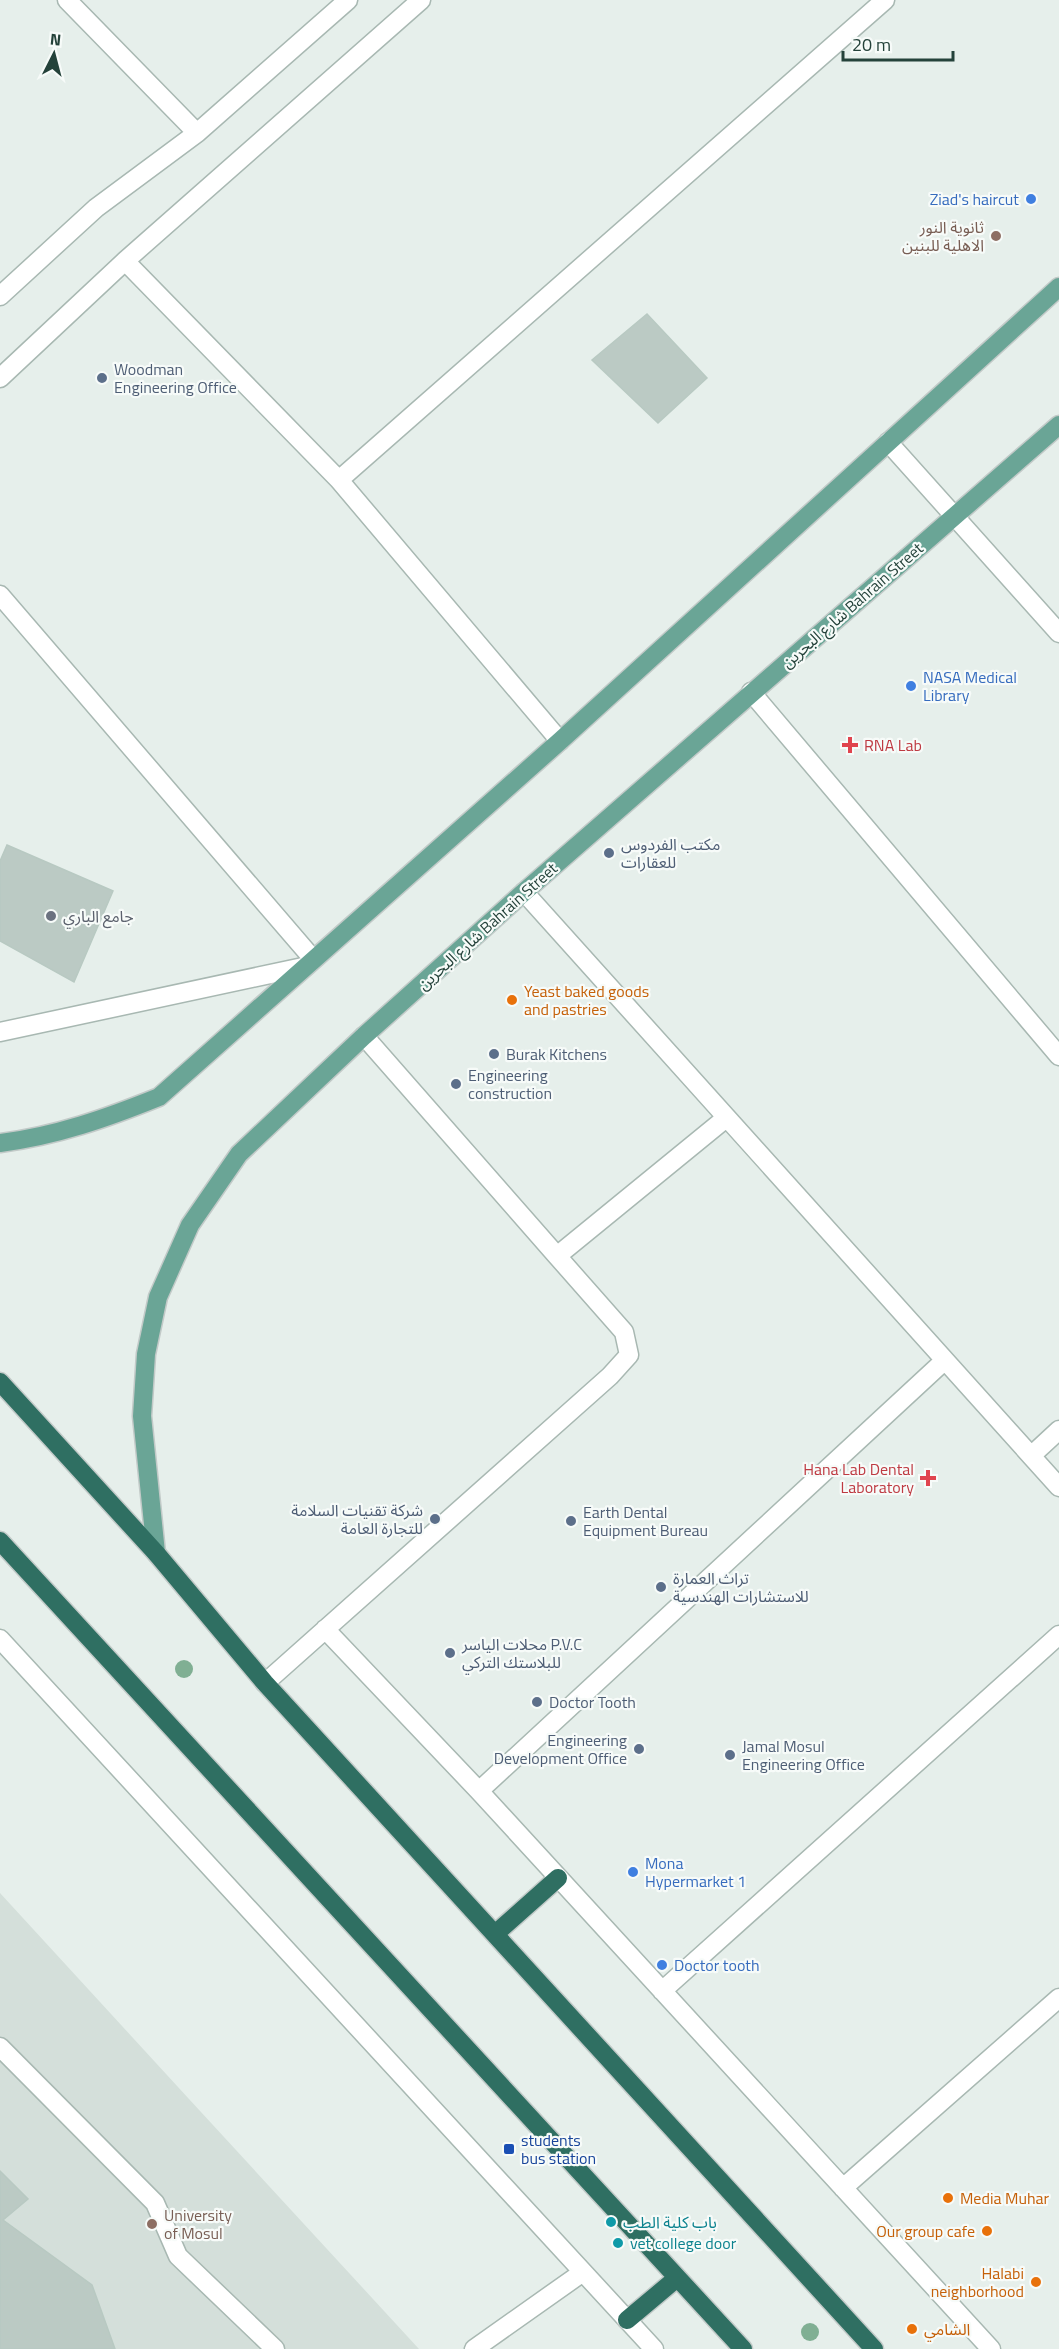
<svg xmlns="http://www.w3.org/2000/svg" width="1059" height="2349" viewBox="0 0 1059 2349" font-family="'Titillium Web','Noto Sans Arabic',sans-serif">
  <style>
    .built { fill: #d4dfda }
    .building { fill: #bbcac4; stroke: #b8c9c2; stroke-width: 1.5 }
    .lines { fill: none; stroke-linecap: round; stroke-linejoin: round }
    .minor-casing { stroke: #a8b8b2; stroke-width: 21 }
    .major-casing { stroke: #c2cac8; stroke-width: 21 }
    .highway-casing { stroke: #c2cac8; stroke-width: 21 }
    .minor { stroke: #fff; stroke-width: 18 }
    .major { stroke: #6aa596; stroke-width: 18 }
    .highway { stroke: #2f6f62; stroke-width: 18 }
    .tree { fill: #80af93 }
    .shop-dot { fill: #3f7fe0; stroke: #f7fbf9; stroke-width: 2 }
    .education-dot { fill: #8d6e63; stroke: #f7fbf9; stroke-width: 2 }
    .service-dot { fill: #5c6f8a; stroke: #f7fbf9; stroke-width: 2 }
    .health-dot { fill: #e0444e; stroke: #f7fbf9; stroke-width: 2 }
    .worship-dot { fill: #6b7280; stroke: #f7fbf9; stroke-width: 2 }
    .food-dot { fill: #e8710a; stroke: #f7fbf9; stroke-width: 2 }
    .transit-dot { fill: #1a4fb4; stroke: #f7fbf9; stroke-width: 2 }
    .culture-dot { fill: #0f9aa8; stroke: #f7fbf9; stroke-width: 2 }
    .labels { text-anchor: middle; stroke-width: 4.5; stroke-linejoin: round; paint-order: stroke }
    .shop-label { font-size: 16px; fill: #366cbe; stroke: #f7fbf9; text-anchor: start }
    .education-label { font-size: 16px; fill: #785e54; stroke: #f7fbf9; text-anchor: end }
    .service-label { font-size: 16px; fill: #4e5e75; stroke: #f7fbf9; text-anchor: start }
    .street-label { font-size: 16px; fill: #24423a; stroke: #f7fbf9 }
    .health-label { font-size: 16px; fill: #be3a42; stroke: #f7fbf9; text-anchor: start }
    .worship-label { font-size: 16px; fill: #5b616d; stroke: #f7fbf9; text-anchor: start }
    .food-label { font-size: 16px; fill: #c56008; stroke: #f7fbf9; text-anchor: start }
    .transit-label { font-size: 16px; fill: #164399; stroke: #f7fbf9; text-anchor: start }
    .culture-label { font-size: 16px; fill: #0d838f; stroke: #f7fbf9; text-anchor: start }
  </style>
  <rect width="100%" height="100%" fill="#e6efeb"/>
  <path class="built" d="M0,1893L189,2099L419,2349H0Z"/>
  <path class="building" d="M647,314L707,378L658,423L592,360Z
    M7,845L113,891L74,982L0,941V861Z
    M0,2171L28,2199L3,2220L92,2285L115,2349H0Z"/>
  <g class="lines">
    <g class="minor-casing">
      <path id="minor" d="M67,0L197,133
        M125,261L339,480L560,741
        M0,296L96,208L197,133L348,0
        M0,378L125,261L421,0
        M888,442L1059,633
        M339,480L885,0
        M0,595L313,959
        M751,692L1059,1056
        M524,892L1059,1487
        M0,1032L303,967
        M364,1036L557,1256
        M1032,1455L1059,1430
        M325,1629L479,1791L991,2349
        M0,1639L654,2349
        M265,1683L610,1376L629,1355L624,1332L557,1256L726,1118
        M479,1791L944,1361
        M662,1991L1059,1635
        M0,2047L155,2203L178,2256L275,2349
        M843,2188L1059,1998
        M474,2349L583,2272"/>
    </g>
    <g class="major-casing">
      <path id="major" d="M0,1143C56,1136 107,1118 159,1097L560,741L1059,287
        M156,1553L142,1416L146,1354L158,1297L190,1225L239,1154L364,1036L524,892L1059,425"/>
    </g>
    <g class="highway-casing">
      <path id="highway" d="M0,1382L156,1553L265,1683L874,2349
        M0,1541L743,2349
        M495,1934L558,1878
        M627,2320L677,2278"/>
    </g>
    <use href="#minor" class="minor"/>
    <use href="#major" class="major"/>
    <use href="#highway" class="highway"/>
  </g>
  <g class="tree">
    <circle cx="184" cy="1669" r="9"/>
    <circle cx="810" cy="2332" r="9"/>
  </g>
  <g class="shop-dot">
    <circle cx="1031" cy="199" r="6"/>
    <circle cx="911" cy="686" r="6"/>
    <circle cx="633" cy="1872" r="6"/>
    <circle cx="662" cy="1965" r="6"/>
  </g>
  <g class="education-dot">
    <circle cx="996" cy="236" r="6"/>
    <circle cx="152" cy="2224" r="6"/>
  </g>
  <g class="service-dot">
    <circle cx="102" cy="378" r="6"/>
    <circle cx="609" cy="853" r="6"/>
    <circle cx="494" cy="1054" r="6"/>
    <circle cx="456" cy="1084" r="6"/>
    <circle cx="435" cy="1519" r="6"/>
    <circle cx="571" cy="1521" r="6"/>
    <circle cx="661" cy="1587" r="6"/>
    <circle cx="450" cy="1653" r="6"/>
    <circle cx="537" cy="1702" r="6"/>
    <circle cx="639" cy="1749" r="6"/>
    <circle cx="730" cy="1755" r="6"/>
  </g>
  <g class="health-dot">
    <path d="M847 736h6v6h6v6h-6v6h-6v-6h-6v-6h6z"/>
    <path d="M925 1469h6v6h6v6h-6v6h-6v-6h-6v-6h6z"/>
  </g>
  <circle class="worship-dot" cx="51" cy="916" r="6"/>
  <g class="food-dot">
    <circle cx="512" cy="1000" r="6"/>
    <circle cx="948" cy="2198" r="6"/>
    <circle cx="987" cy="2231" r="6"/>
    <circle cx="1036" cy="2282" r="6"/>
    <circle cx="912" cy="2329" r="6"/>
  </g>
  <rect class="transit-dot" x="503" y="2143" width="12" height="12" rx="3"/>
  <g class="culture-dot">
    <circle cx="611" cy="2222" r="6"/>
    <circle cx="618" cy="2243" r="6"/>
  </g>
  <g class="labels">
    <g class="shop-label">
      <text x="1019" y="205" text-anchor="end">Ziad's haircut</text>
      <text x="923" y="683">NASA Medical<tspan x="923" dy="18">Library</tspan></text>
      <text x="645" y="1869">Mona<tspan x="645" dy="18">Hypermarket 1</tspan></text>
      <text x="674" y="1971">Doctor tooth</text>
    </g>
    <g class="education-label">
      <text x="984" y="233">ثانوية النور<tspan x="984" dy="18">الاهلية للبنين</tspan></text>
      <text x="164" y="2221" text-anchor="start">University<tspan x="164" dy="18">of Mosul</tspan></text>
    </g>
    <g class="service-label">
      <text x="114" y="375">Woodman<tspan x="114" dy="18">Engineering Office</tspan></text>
      <text x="621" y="850">مكتب الفردوس<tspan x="621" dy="18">للعقارات</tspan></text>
      <text x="506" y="1060">Burak Kitchens</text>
      <text x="468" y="1081">Engineering<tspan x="468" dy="18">construction</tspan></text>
      <text x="423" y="1516" text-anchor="end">شركة تقنيات السلامة<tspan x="423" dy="18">للتجارة العامة</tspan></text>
      <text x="583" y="1518">Earth Dental<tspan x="583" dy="18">Equipment Bureau</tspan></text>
      <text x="673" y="1584">تراث العمارة<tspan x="673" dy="18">للاستشارات الهندسية</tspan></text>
      <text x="462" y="1650">محلات الياسر P.V.C<tspan x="462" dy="18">للبلاستك التركي</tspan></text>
      <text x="549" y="1708">Doctor Tooth</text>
      <text x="627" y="1746" text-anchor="end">Engineering<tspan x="627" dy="18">Development Office</tspan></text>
      <text x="742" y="1752">Jamal Mosul<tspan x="742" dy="18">Engineering Office</tspan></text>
    </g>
    <g class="street-label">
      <text transform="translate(852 605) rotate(-41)" y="6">شارع البحرين Bahrain Street</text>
      <text transform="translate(487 926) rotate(-42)" y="6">شارع البحرين Bahrain Street</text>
    </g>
    <g class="health-label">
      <text x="864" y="751">RNA Lab</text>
      <text x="914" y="1475" text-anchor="end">Hana Lab Dental<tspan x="914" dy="18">Laboratory</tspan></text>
    </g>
    <g class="worship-label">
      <text x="63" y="922">جامع الباري</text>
    </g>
    <g class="food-label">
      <text x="524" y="997">Yeast baked goods<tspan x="524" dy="18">and pastries</tspan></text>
      <text x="960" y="2204">Media Muhar</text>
      <text x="975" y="2237" text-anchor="end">Our group cafe</text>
      <text x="1024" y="2279" text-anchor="end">Halabi<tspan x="1024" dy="18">neighborhood</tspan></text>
      <text x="924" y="2335">الشامي</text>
    </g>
    <g class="transit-label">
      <text x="521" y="2146">students<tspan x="521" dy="18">bus station</tspan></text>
    </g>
    <g class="culture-label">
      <text x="623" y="2228">باب كلية الطب</text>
      <text x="630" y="2249">vet college door</text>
    </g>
  </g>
  <g transform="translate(54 54) rotate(6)" stroke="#f7fbf9" stroke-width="4.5" paint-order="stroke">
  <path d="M0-4.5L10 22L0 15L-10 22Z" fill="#24423a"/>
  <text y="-9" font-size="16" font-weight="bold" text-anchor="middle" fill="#24423a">N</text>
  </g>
  <path d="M843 51v9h110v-9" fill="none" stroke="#24423a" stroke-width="3"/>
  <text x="852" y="51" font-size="18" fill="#24423a" stroke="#f7fbf9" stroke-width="4.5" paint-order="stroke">20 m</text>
</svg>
